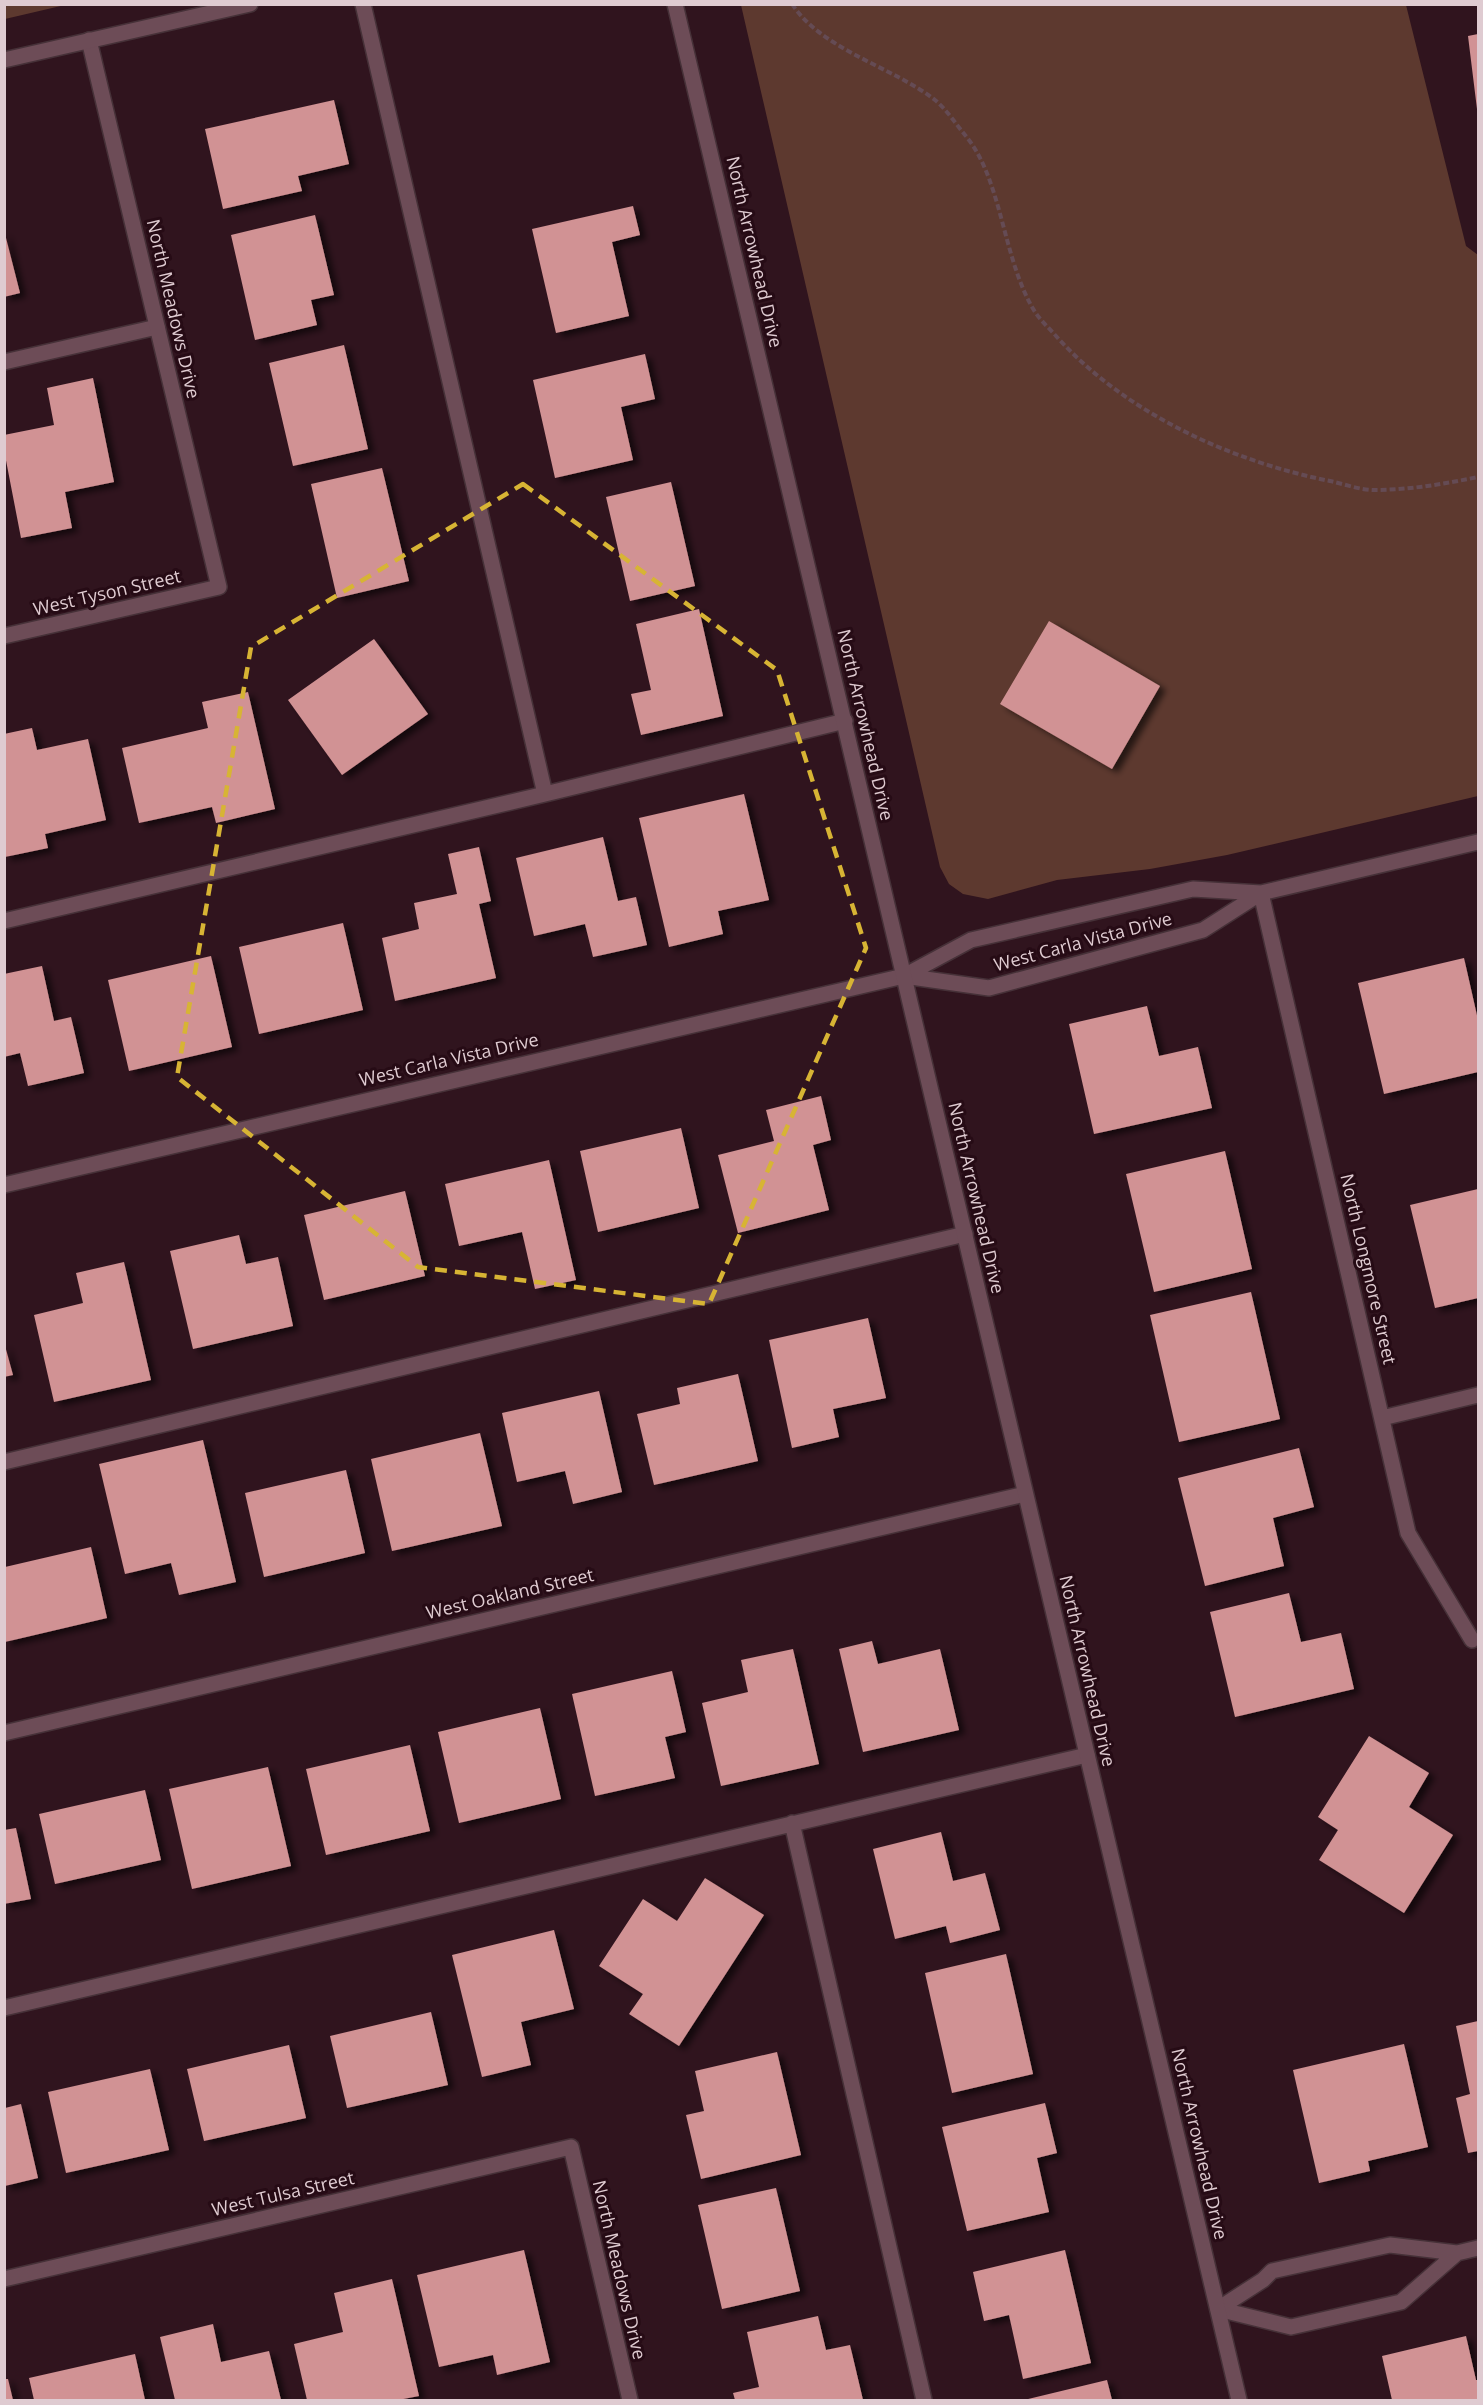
<svg xmlns="http://www.w3.org/2000/svg" width="1483" height="2405" viewBox="0 0 1483 2405" font-family="'Open Sans',sans-serif">
  <style>
    .green { fill: #5d392f }
    .building { fill: #d19294; filter: url(#shadow) }
    .lines { fill: none; stroke-linecap: round; stroke-linejoin: round }
    .service-casing { stroke: #463138; stroke-width: 18 }
    .minor-casing { stroke: #463138; stroke-width: 18 }
    .tertiary-casing { stroke: #463138; stroke-width: 18 }
    .path { stroke: #654b54; stroke-width: 4; stroke-dasharray: 6 3; stroke-linecap: butt }
    .service { stroke: #6d4c57; stroke-width: 15 }
    .minor { stroke: #6d4c57; stroke-width: 15 }
    .tertiary { stroke: #6d4c57; stroke-width: 15 }
    .marked { fill: none; stroke: #d7b434; stroke-width: 4.5; stroke-dasharray: 12 8; stroke-linejoin: round }
    .labels { text-anchor: middle; stroke-width: 6; stroke-linejoin: round; paint-order: stroke }
    .street-label { font-size: 18px; fill: #dfcbd1; stroke: #260b15 }
  </style>
  <defs>
    <filter id="shadow"><feDropShadow dx="6" dy="4" stdDeviation="3" flood-color="#0009"/></filter>
  </defs>
  <rect width="100%" height="100%" fill="#30141e"/>
  <path class="green" d="M5,4H65V5L5,19Z
    M741,5H1406L1466,246L1478,255V796L1227,855L1150,869L1057,880L988,899L963,894L949,884L940,867Z"/>
  <path class="building" d="M1478,34V109H1477L1468,36Z
    M334,100L349,164L298,176L302,191L223,209L205,129Z
    M633,206L640,235L612,242L629,316L556,333L532,229Z
    M315,215L334,295L311,300L317,325L255,340L231,235Z
    M4,230L20,293L4,297Z
    M344,345L368,449L293,466L269,363Z
    M645,354L655,399L621,407L633,460L555,478L533,380Z
    M93,378L114,482L65,492L72,528L21,538L4,450V435L54,425L47,388Z
    M382,468L409,581L337,598L311,484Z
    M671,482L695,586L630,601L606,497Z
    M699,609L723,716L641,735L631,694L651,690L636,624Z
    M1049,621L1160,686L1112,769L1000,704Z
    M374,639L428,714L342,775L288,700Z
    M248,692L275,809L216,823L212,807L139,823L122,748L208,728L202,702Z
    M32,728L37,750L88,739L106,820L45,834L48,848L5,857L4,734Z
    M744,794L769,900L718,911L723,934L669,947L639,818Z
    M603,837L618,901L636,897L647,945L593,957L585,924L534,936L516,858Z
    M479,847L491,901L479,904L496,978L395,1001L382,938L419,929L414,903L457,894L448,854Z
    M343,923L363,1010L259,1034L239,947Z
    M211,956L232,1047L129,1071L108,980Z
    M1464,958L1478,1020V1072L1384,1094L1358,983Z
    M42,966L54,1021L71,1017L84,1073L28,1086L20,1053L4,1057V974Z
    M1147,1006L1159,1056L1198,1047L1212,1108L1094,1134L1069,1024Z
    M821,1096L831,1140L813,1145L829,1210L738,1233L718,1155L774,1141L766,1110Z
    M681,1128L699,1208L598,1232L580,1151Z
    M1225,1151L1252,1269L1154,1292L1126,1174Z
    M549,1160L576,1280L535,1289L522,1232L459,1246L445,1184Z
    M1478,1189V1298L1435,1308L1410,1205Z
    M405,1191L425,1276L324,1300L304,1215Z
    M239,1235L246,1264L278,1257L293,1326L193,1349L170,1251Z
    M124,1262L151,1380L54,1402L34,1315L83,1303L76,1273Z
    M1251,1292L1280,1419L1179,1442L1150,1315Z
    M868,1318L886,1398L833,1409L839,1437L792,1448L769,1340Z
    M4,1342L13,1375L4,1377Z
    M738,1374L758,1461L654,1485L637,1414L680,1404L677,1388Z
    M599,1391L622,1492L573,1504L565,1471L517,1482L502,1413Z
    M480,1433L502,1526L392,1551L371,1459Z
    M203,1440L236,1582L179,1595L171,1563L125,1574L99,1464Z
    M1299,1448L1314,1507L1273,1518L1284,1566L1205,1586L1178,1478Z
    M346,1470L365,1553L264,1577L245,1493Z
    M91,1547L107,1618L5,1642V1567Z
    M1289,1593L1301,1642L1341,1633L1354,1689L1235,1717L1210,1612Z
    M872,1641L878,1664L940,1649L959,1730L863,1752L839,1649Z
    M793,1649L819,1764L721,1786L702,1703L748,1692L741,1660Z
    M672,1671L686,1732L665,1737L675,1778L595,1796L572,1694Z
    M540,1708L561,1799L459,1823L438,1732Z
    M1369,1736L1429,1773L1409,1807L1453,1835L1404,1913L1319,1860L1338,1830L1318,1817Z
    M410,1745L430,1831L326,1855L306,1769Z
    M268,1767L291,1866L192,1889L169,1789Z
    M145,1790L161,1860L55,1884L39,1814Z
    M16,1828L31,1899L4,1904V1830Z
    M941,1832L953,1881L985,1873L1000,1930L950,1943L946,1926L895,1939L873,1849Z
    M705,1878L764,1915L679,2046L629,2014L643,1994L599,1966L643,1899L677,1921Z
    M554,1930L574,2009L521,2022L531,2065L482,2077L452,1955Z
    M1006,1954L1033,2074L952,2093L925,1973Z
    M431,2012L448,2085L347,2108L330,2036Z
    M1478,2021V2151L1468,2153L1456,2098L1470,2094L1456,2026Z
    M1404,2044L1428,2147L1368,2161L1370,2171L1319,2183L1293,2070Z
    M289,2045L306,2118L204,2141L187,2069Z
    M777,2052L801,2155L701,2179L686,2115L704,2111L695,2071Z
    M150,2069L169,2150L66,2173L48,2092Z
    M1045,2103L1057,2153L1037,2158L1049,2212L967,2231L942,2127Z
    M21,2104L38,2178L5,2186V2108Z
    M776,2188L800,2291L722,2309L698,2205Z
    M524,2250L550,2362L497,2375L493,2355L439,2367L417,2275Z
    M1065,2250L1091,2363L1023,2379L1009,2315L984,2321L973,2272Z
    M392,2279L419,2396L398,2400H307L294,2344L343,2332L334,2293Z
    M818,2316L826,2350L850,2345L863,2400H735L733,2393L759,2387L747,2332Z
    M213,2324L221,2362L269,2351L281,2400H175L160,2337Z
    M1466,2336L1476,2380H1478V2400H1392L1382,2356Z
    M135,2354L145,2400H34L29,2378Z
    M5,2379H8L13,2400H5Z
    M1107,2380L1112,2400H1024Z"/>
  <g class="lines">
    <g class="service-casing">
      <path id="service" d="M363,4L545,794
        M4,362L157,327
        M4,921L545,794L845,721
        M4,1462L965,1234
        M792,1823L924,2400
        M4,2008L1087,1755"/>
    </g>
    <g class="minor-casing">
      <path id="minor" d="M4,636L219,587L89,40
        M1261,893L1408,1533L1472,1640
        M904,976L989,988L1203,930L1261,893
        M4,1185L904,976L971,940L1193,889L1261,893L1478,842
        M1382,1418L1478,1395
        M4,1733L1025,1494
        M4,2279L571,2147L630,2400
        M1218,2309L1263,2280L1272,2271L1390,2245L1457,2253L1478,2248
        M1218,2309L1291,2327L1401,2302L1457,2253"/>
    </g>
    <g class="tertiary-casing">
      <path id="tertiary" d="M675,4L1239,2400
        M4,60L250,4"/>
    </g>
    <path class="path" d="M792,4C822,50 893,67 935,100C946,109 956,124 965,135C1003,180 1002,259 1035,312C1041,321 1049,328 1056,336C1125,413 1230,461 1330,481C1344,484 1360,490 1374,490C1409,490 1444,484 1478,477"/>
    <use href="#service" class="service"/>
    <use href="#minor" class="minor"/>
    <use href="#tertiary" class="tertiary"/>
  </g>
  <path class="marked" d="M523,484L777,670L866,948L709,1304L418,1267L177,1077L251,647Z"/>
  <g class="labels">
    <g class="street-label">
      <text transform="translate(754 252) rotate(77)" y="6">North Arrowhead Drive</text>
      <text transform="translate(173 309) rotate(77)" y="6">North Meadows Drive</text>
      <text transform="translate(107 593) rotate(-13)" y="6">West Tyson Street</text>
      <text transform="translate(865 725) rotate(77)" y="6">North Arrowhead Drive</text>
      <text transform="translate(1083 942) rotate(-15)" y="6">West Carla Vista Drive</text>
      <text transform="translate(449 1060) rotate(-13)" y="6">West Carla Vista Drive</text>
      <text transform="translate(976 1198) rotate(77)" y="6">North Arrowhead Drive</text>
      <text transform="translate(1368 1269) rotate(77)" y="6">North Longmore Street</text>
      <text transform="translate(510 1594) rotate(-13)" y="6">West Oakland Street</text>
      <text transform="translate(1087 1671) rotate(77)" y="6">North Arrowhead Drive</text>
      <text transform="translate(1199 2144) rotate(77)" y="6">North Arrowhead Drive</text>
      <text transform="translate(283 2194) rotate(-13)" y="6">West Tulsa Street</text>
      <text transform="translate(619 2270) rotate(77)" y="6">North Meadows Drive</text>
    </g>
  </g>
  <rect width="1483" height="2405" fill="none" stroke="#dfcbd1" stroke-width="12"/>
</svg>
